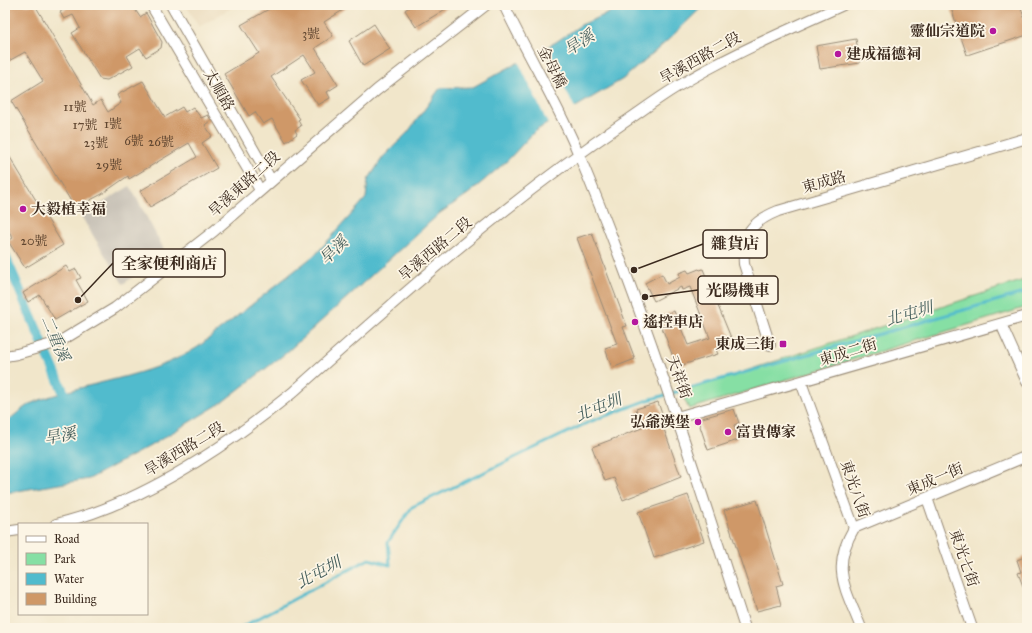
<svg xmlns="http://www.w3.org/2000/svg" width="1032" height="633" viewBox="0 0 1032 633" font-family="'IM FELL Great Primer','Noto Serif TC',serif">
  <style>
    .built { fill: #e9d9ba }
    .industrial { fill: #c9c3b8 }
    .green { fill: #86dfa4; stroke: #608461 }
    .water { fill: #51bbcd; stroke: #467276 }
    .pier { fill: #f1e6ca }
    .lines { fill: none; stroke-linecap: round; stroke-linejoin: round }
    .stream { stroke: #51bbcd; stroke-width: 3 }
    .canal { stroke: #51bbcd; stroke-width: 10 }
    .building { fill: #cf9867 }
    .street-casing { stroke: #968874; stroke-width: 12 }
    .street { stroke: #fff; stroke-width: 10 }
    .poi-dot { fill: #b5179e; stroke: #fcf5e5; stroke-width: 1.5 }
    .labels { text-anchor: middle; stroke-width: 3.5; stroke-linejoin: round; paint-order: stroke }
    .number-label { font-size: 13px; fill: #604630 }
    .poi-label { font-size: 15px; font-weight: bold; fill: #3b2a1e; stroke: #fcf5e5; text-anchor: start }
    .street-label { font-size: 15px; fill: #3b2a1e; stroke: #fcf5e5 }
    .water-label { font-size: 16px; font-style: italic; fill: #435d5b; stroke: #fcf5e5 }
    .leader { fill: none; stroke: #3b2a1e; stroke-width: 1.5 }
    .callout-dot { fill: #3b2a1e; stroke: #fcf5e5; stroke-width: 1.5 }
    .callout { fill: #fcf5e5; stroke: #3b2a1e; stroke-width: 1.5 }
    .callout-label { font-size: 16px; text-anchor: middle; font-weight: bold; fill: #3b2a1e }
  </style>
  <rect width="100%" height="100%" fill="#fcf5e5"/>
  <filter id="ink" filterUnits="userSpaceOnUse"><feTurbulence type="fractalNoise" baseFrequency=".025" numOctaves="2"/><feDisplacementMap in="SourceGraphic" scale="8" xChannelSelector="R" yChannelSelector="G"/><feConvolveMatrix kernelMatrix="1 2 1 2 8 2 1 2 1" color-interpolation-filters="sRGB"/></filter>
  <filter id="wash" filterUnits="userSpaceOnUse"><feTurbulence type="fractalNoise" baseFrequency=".012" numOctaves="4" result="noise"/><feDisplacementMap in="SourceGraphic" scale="16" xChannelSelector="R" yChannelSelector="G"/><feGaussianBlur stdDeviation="0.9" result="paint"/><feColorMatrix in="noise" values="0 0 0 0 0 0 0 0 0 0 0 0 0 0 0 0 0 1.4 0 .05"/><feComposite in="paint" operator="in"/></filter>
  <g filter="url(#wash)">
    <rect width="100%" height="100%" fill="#f1e6ca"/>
    <path class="built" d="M186,5H236L199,27Z"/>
    <path class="industrial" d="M130,186L166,253L123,284L81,216Z"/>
    <path class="green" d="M1027,279V307L689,409L681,392Z"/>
    <path class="water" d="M615,5H704L667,41L623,79L535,131L507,161L468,194L440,213L286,353L221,403L150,446L89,479L5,493V423C13,417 23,407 32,403C87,381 148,379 198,347L317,253L366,198L368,180L383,157L408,132L440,88L473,87L556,42L581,25L609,13Z"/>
    <path class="pier" d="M543,47L576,110L549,126L518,61Z"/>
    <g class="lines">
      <path class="stream" d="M240,628L369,559L390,565L388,542L412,507L589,422L648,400L1027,292"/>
      <path class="canal" d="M5,256L69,405"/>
    </g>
    <g id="blocks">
      <path class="building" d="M5,5H35L93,105L101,100L108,112L121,103L117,95L143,81L165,117L182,107L185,112L193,107L201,118L208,115L211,120L205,125L212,136L202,143L217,168L150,207L140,191L197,157L189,143L129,179L128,176L102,194L75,208L11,101L43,81L25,52L5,63Z
        M71,5H132L140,17L146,13L162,42L161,48L146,57L140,48L127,56L133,66L107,80L100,79L72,33L80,28L73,15L64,19L60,12Z
        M276,5H351L324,22L333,36L315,48L338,85L327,92L330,98L318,105L301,80L315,72L304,55L271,77L300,119L298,120L301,126L295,130L297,134L286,142L272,119L263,124L255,112L249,116L224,74L259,53L241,25Z
        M412,5H452L416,27L405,10Z
        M950,5H1020L1027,26V35L967,55Z
        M374,24L390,49L363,66L349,41Z
        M856,39L860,63L820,69L816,46Z
        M5,149L63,245L25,268L8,241L13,238L5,225Z
        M592,233L627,326L623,327L635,359L612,368L605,348L617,344L577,238Z
        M66,266L70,272L76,269L81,278L76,280L88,301L55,320L40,295L28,302L23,293Z
        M699,269L700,270L703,269L709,284L734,345L716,350L718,354L682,365L675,362L658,317L674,311L688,345L710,338L690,287L682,290L681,287L654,301L645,283L662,274L667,284L680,277L679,273L687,270L689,273Z
        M658,402L663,417L660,418L681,477L623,500L614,478L605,481L592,447L642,428L636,409Z
        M734,409L739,423L734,425L738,440L708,450L699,423L702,418Z
        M688,495L704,541L654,558L638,512Z
        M757,500L783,584L776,586L781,605L757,611L724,510Z
        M1027,556V594H1026L1018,573L1021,572L1017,560Z"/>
    </g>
  </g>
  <g filter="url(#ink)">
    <use href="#blocks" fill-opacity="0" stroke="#968874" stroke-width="1"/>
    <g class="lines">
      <g class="street-casing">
        <path id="street" d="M151,5L260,190
          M171,5L271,180
          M504,5C528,56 558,104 579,155C644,310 694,469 745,628
          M1001,324L1027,382
          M770,345L744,264C742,234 751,222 778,211L1027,138
          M5,356L17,354L59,342L115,308L214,231L377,90L486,5
          M801,382L854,528C830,569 846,589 861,628
          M677,417L1027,316
          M927,498L972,628
          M56,524C141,504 225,447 292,393C398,298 504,204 622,124C640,112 657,99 675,88C729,55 786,31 843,5
          M854,528L1027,456
          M5,532L19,530"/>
      </g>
      <use href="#street" class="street"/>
    </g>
  </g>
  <g class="poi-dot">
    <circle cx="993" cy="31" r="4"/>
    <circle cx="838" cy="54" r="4"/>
    <circle cx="23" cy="209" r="4"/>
    <circle cx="635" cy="322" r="4"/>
    <rect x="779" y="340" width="8" height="8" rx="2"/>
    <circle cx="698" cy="422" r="4"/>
    <circle cx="728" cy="432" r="4"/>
  </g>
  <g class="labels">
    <g class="number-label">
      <text x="311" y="38">3號</text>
      <text x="75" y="111">11號</text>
      <text x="113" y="128">1號</text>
      <text x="85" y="129">17號</text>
      <text x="134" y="145">6號</text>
      <text x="161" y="146">26號</text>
      <text x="96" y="147">23號</text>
      <text x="109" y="169">29號</text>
      <text x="34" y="245">20號</text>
    </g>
    <g class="poi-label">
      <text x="985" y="36" text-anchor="end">靈仙宗道院</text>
      <text x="846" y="59">建成福德祠</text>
      <text x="31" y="214">大毅植幸福</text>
      <text x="643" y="327">遙控車店</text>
      <text x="775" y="349" text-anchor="end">東成三街</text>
      <text x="690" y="427" text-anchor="end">弘爺漢堡</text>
      <text x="736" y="437">富貴傳家</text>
    </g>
    <g class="street-label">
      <text transform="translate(700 58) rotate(-29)" y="5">旱溪西路二段</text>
      <text transform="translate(552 67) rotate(63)" y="5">金母橋</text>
      <text transform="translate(219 90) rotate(60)" y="5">太順路</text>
      <text transform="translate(824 182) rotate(-16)" y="5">東成路</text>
      <text transform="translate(244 184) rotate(-42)" y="5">旱溪東路二段</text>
      <text transform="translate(435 249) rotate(-40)" y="5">旱溪西路二段</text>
      <text transform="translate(848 352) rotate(-17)" y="5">東成二街</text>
      <text transform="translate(679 377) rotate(70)" y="5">天祥街</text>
      <text transform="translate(184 449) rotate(-31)" y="5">旱溪西路二段</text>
      <text transform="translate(935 479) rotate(-23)" y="5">東成一街</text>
      <text transform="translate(855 489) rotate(71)" y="5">東光八街</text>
      <text transform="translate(964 558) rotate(71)" y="5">東光七街</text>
    </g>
    <g class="water-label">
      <text transform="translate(579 42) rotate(-33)" y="6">旱溪</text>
      <text transform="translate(333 250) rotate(-44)" y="6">旱溪</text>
      <text transform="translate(909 313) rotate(-16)" y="6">北屯圳</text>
      <text transform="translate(56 338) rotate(67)" y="6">二重溪</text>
      <text transform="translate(598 407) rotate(-22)" y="6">北屯圳</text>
      <text transform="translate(60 435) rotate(-10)" y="6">旱溪</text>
      <text transform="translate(318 572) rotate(-28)" y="6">北屯圳</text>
    </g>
  </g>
  <path class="leader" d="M634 270L703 244M78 300L113 263M645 297L698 290"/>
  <g class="callout-dot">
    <circle cx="634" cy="270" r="4"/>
    <circle cx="78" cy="300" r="4"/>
    <circle cx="645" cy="297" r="4"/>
  </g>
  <g class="callout">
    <rect x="703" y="230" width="64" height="28" rx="4"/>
    <rect x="113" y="249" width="112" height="28" rx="4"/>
    <rect x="698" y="276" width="80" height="28" rx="4"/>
  </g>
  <g class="callout-label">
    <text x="735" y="249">雜貨店</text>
    <text x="169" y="269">全家便利商店</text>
    <text x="738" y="296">光陽機車</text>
  </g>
  <rect width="1032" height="633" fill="none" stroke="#fcf5e5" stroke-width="20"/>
  <rect x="18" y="523" width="130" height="92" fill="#fcf5e5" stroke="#afa495"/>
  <rect x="26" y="536" width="20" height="6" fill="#ffffff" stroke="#afa495"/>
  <text x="54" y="543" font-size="12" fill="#3b2a1e">Road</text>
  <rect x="26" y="553" width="20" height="12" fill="#86dfa4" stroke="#afa495"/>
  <text x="54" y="563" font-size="12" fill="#3b2a1e">Park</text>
  <rect x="26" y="573" width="20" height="12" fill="#51bbcd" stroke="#afa495"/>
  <text x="54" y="583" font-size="12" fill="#3b2a1e">Water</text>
  <rect x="26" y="593" width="20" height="12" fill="#cf9867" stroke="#afa495"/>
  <text x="54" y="603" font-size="12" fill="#3b2a1e">Building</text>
</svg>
